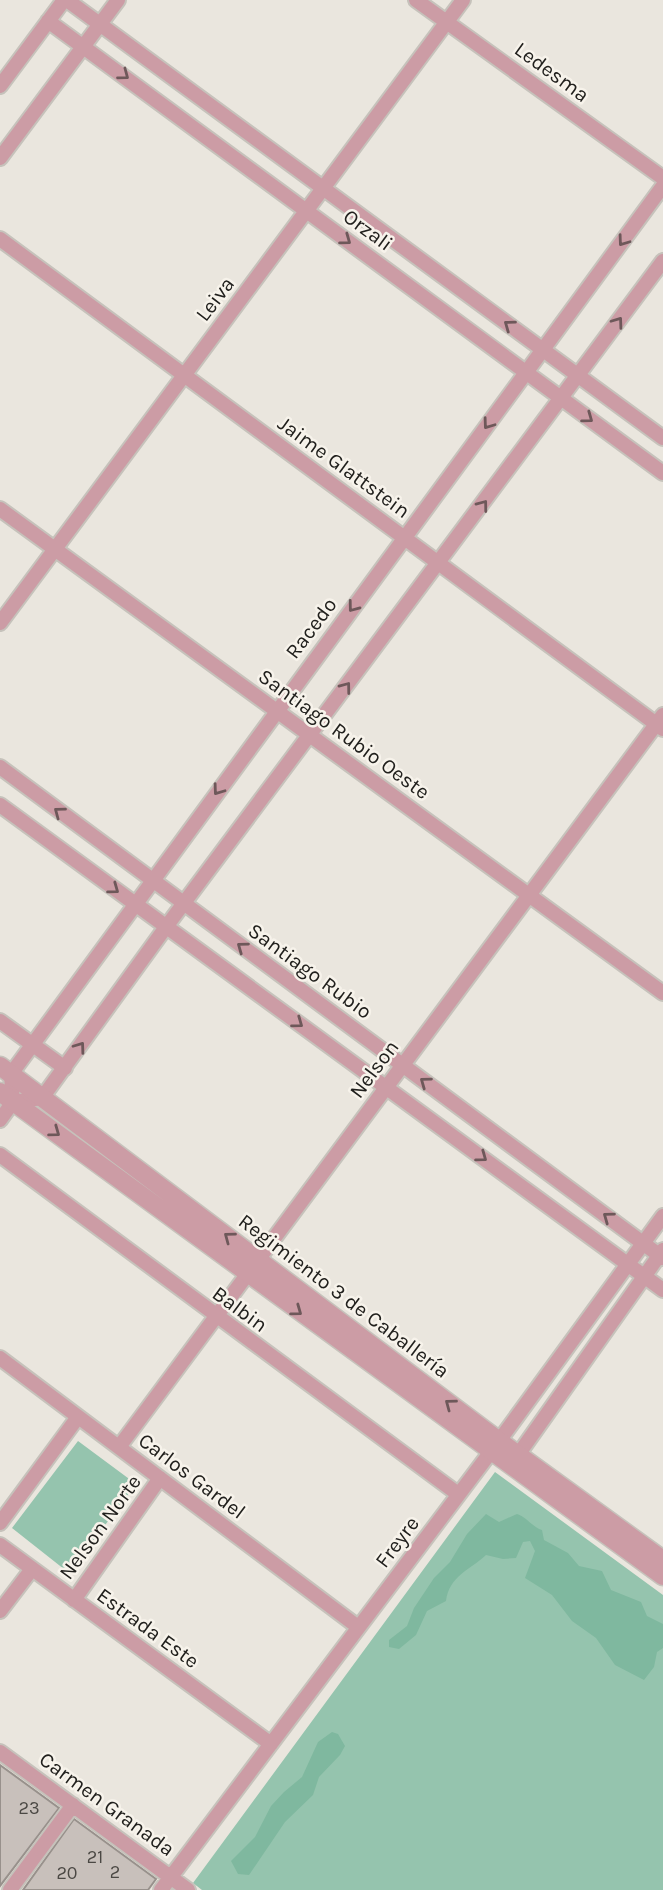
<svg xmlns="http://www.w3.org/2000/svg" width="663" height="1890" viewBox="0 0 663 1890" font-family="Karla,sans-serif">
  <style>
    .green { fill: #95c4ae }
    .forest { fill: #7fb89f }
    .building { fill: #c8c0bb; stroke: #98918c; stroke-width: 2 }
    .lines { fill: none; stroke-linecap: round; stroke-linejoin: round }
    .minor-casing { stroke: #c6c2bb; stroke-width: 18 }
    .tertiary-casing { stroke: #c6c2bb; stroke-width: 21 }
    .minor { stroke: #cc9ca5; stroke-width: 14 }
    .tertiary { stroke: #cc9ca5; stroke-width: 18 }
    .oneway { stroke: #6e585a }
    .labels { text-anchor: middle; stroke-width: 5; stroke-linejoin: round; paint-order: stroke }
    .number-label { font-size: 18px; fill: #4b4844 }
    .street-label { font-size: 21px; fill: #21201d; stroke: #f7f3eb }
  </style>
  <rect width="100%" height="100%" fill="#eae6de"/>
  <path class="green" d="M78,1441L136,1484L69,1573L12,1528Z
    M495,1472L663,1595V1890H202L193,1883Z"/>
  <path class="forest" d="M486,1514L499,1522L517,1514C527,1517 532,1527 542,1530L544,1540L568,1553L579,1566L602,1571L611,1590L641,1602L647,1616L663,1624V1648L657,1652L654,1667L644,1680L615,1665L596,1638L572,1621L552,1595L525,1578L535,1551L530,1541L523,1542L516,1558L503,1559L486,1555C470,1570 449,1576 446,1601L427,1611L416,1635L399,1649L389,1647V1640L407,1626L414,1608L434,1578L450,1562L467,1534Z
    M332,1732L338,1734L345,1746L340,1755L319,1777L313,1795L285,1822L249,1875L238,1874L231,1861L255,1837L271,1806L284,1792L302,1777L318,1742Z"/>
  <path class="building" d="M0,1765L59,1808L0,1886Z
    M74,1819L156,1879L148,1890H23Z"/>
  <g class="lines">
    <g class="minor-casing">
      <path id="minor" d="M67,0L663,438
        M416,0L663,178
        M48,21L663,473
        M0,86L64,0
        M0,158L118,0
        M0,239L663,729
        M0,509L663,993
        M0,623L463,0
        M0,767L663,1258
        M0,805L663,1290
        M0,1021L65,1068
        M13,1102L42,1098L166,927L663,261
        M0,1120L13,1102L11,1074L663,186
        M0,1155L458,1494
        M0,1358L358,1627
        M119,1447L663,715
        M513,1462L663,1250
        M0,1523L78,1417
        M0,1545L271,1744
        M74,1600L160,1478
        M0,1611L32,1569
        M0,1752L188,1890
        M10,1890L73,1805
        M161,1890L499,1441L663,1216"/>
    </g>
    <g class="tertiary-casing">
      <path id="tertiary" d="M0,1066L499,1441L663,1560
        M0,1092L663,1576"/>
    </g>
    <use href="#minor" class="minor"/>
    <use href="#tertiary" class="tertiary"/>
  </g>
  <defs><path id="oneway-chevron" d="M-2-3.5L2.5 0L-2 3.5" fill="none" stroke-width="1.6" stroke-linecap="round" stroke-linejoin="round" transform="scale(1.75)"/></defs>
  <g class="oneway">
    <use href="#oneway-chevron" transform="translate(124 75) rotate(37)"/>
    <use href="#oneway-chevron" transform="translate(346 240) rotate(36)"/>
    <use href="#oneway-chevron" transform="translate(623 241) rotate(126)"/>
    <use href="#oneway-chevron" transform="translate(618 322) rotate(-54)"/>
    <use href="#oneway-chevron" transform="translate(509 325) rotate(-144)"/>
    <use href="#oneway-chevron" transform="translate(588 418) rotate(36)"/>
    <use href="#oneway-chevron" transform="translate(488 424) rotate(126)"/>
    <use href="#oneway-chevron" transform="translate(483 505) rotate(-53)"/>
    <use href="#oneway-chevron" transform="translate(353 607) rotate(127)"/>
    <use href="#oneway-chevron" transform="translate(346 687) rotate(-53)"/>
    <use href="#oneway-chevron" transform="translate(218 790) rotate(126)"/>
    <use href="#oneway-chevron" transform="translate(59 812) rotate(-143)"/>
    <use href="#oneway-chevron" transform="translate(114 889) rotate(36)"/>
    <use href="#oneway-chevron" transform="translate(242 947) rotate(-144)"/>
    <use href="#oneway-chevron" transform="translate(298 1023) rotate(36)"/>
    <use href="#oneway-chevron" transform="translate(80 1047) rotate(-54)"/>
    <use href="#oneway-chevron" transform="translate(425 1082) rotate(-144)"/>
    <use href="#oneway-chevron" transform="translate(55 1132) rotate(36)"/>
    <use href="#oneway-chevron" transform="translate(482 1157) rotate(36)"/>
    <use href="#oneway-chevron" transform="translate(608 1217) rotate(-144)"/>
    <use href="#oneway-chevron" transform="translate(229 1237) rotate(-143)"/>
    <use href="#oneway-chevron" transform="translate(297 1311) rotate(36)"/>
    <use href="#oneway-chevron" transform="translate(450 1404) rotate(-143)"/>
  </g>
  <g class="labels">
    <g class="number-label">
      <text x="29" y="1814">23</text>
      <text x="95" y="1863">21</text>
      <text x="115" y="1878">2</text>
      <text x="67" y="1879">20</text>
    </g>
    <g class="street-label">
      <text transform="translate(552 72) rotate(36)" y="7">Ledesma</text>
      <text transform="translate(368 230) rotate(36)" y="7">Orzali</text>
      <text transform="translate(215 299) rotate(-53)" y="7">Leiva</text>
      <text transform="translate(344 467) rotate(36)" y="7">Jaime Glattstein</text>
      <text transform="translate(311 628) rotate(-53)" y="7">Racedo</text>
      <text transform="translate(344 734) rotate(36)" y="7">Santiago Rubio Oeste</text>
      <text transform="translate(310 971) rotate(36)" y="7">Santiago Rubio</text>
      <text transform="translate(374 1069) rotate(-53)" y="7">Nelson</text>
      <text transform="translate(344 1296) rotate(37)" y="7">Regimiento 3 de Caballería</text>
      <text transform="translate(240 1309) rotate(36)" y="7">Balbin</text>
      <text transform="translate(192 1476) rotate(37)" y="7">Carlos Gardel</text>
      <text transform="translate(100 1527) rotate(-54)" y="7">Nelson Norte</text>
      <text transform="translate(397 1542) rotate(-53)" y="7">Freyre</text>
      <text transform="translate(148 1628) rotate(36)" y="7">Estrada Este</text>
      <text transform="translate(107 1804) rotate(36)" y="7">Carmen Granada</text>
    </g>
  </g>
</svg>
